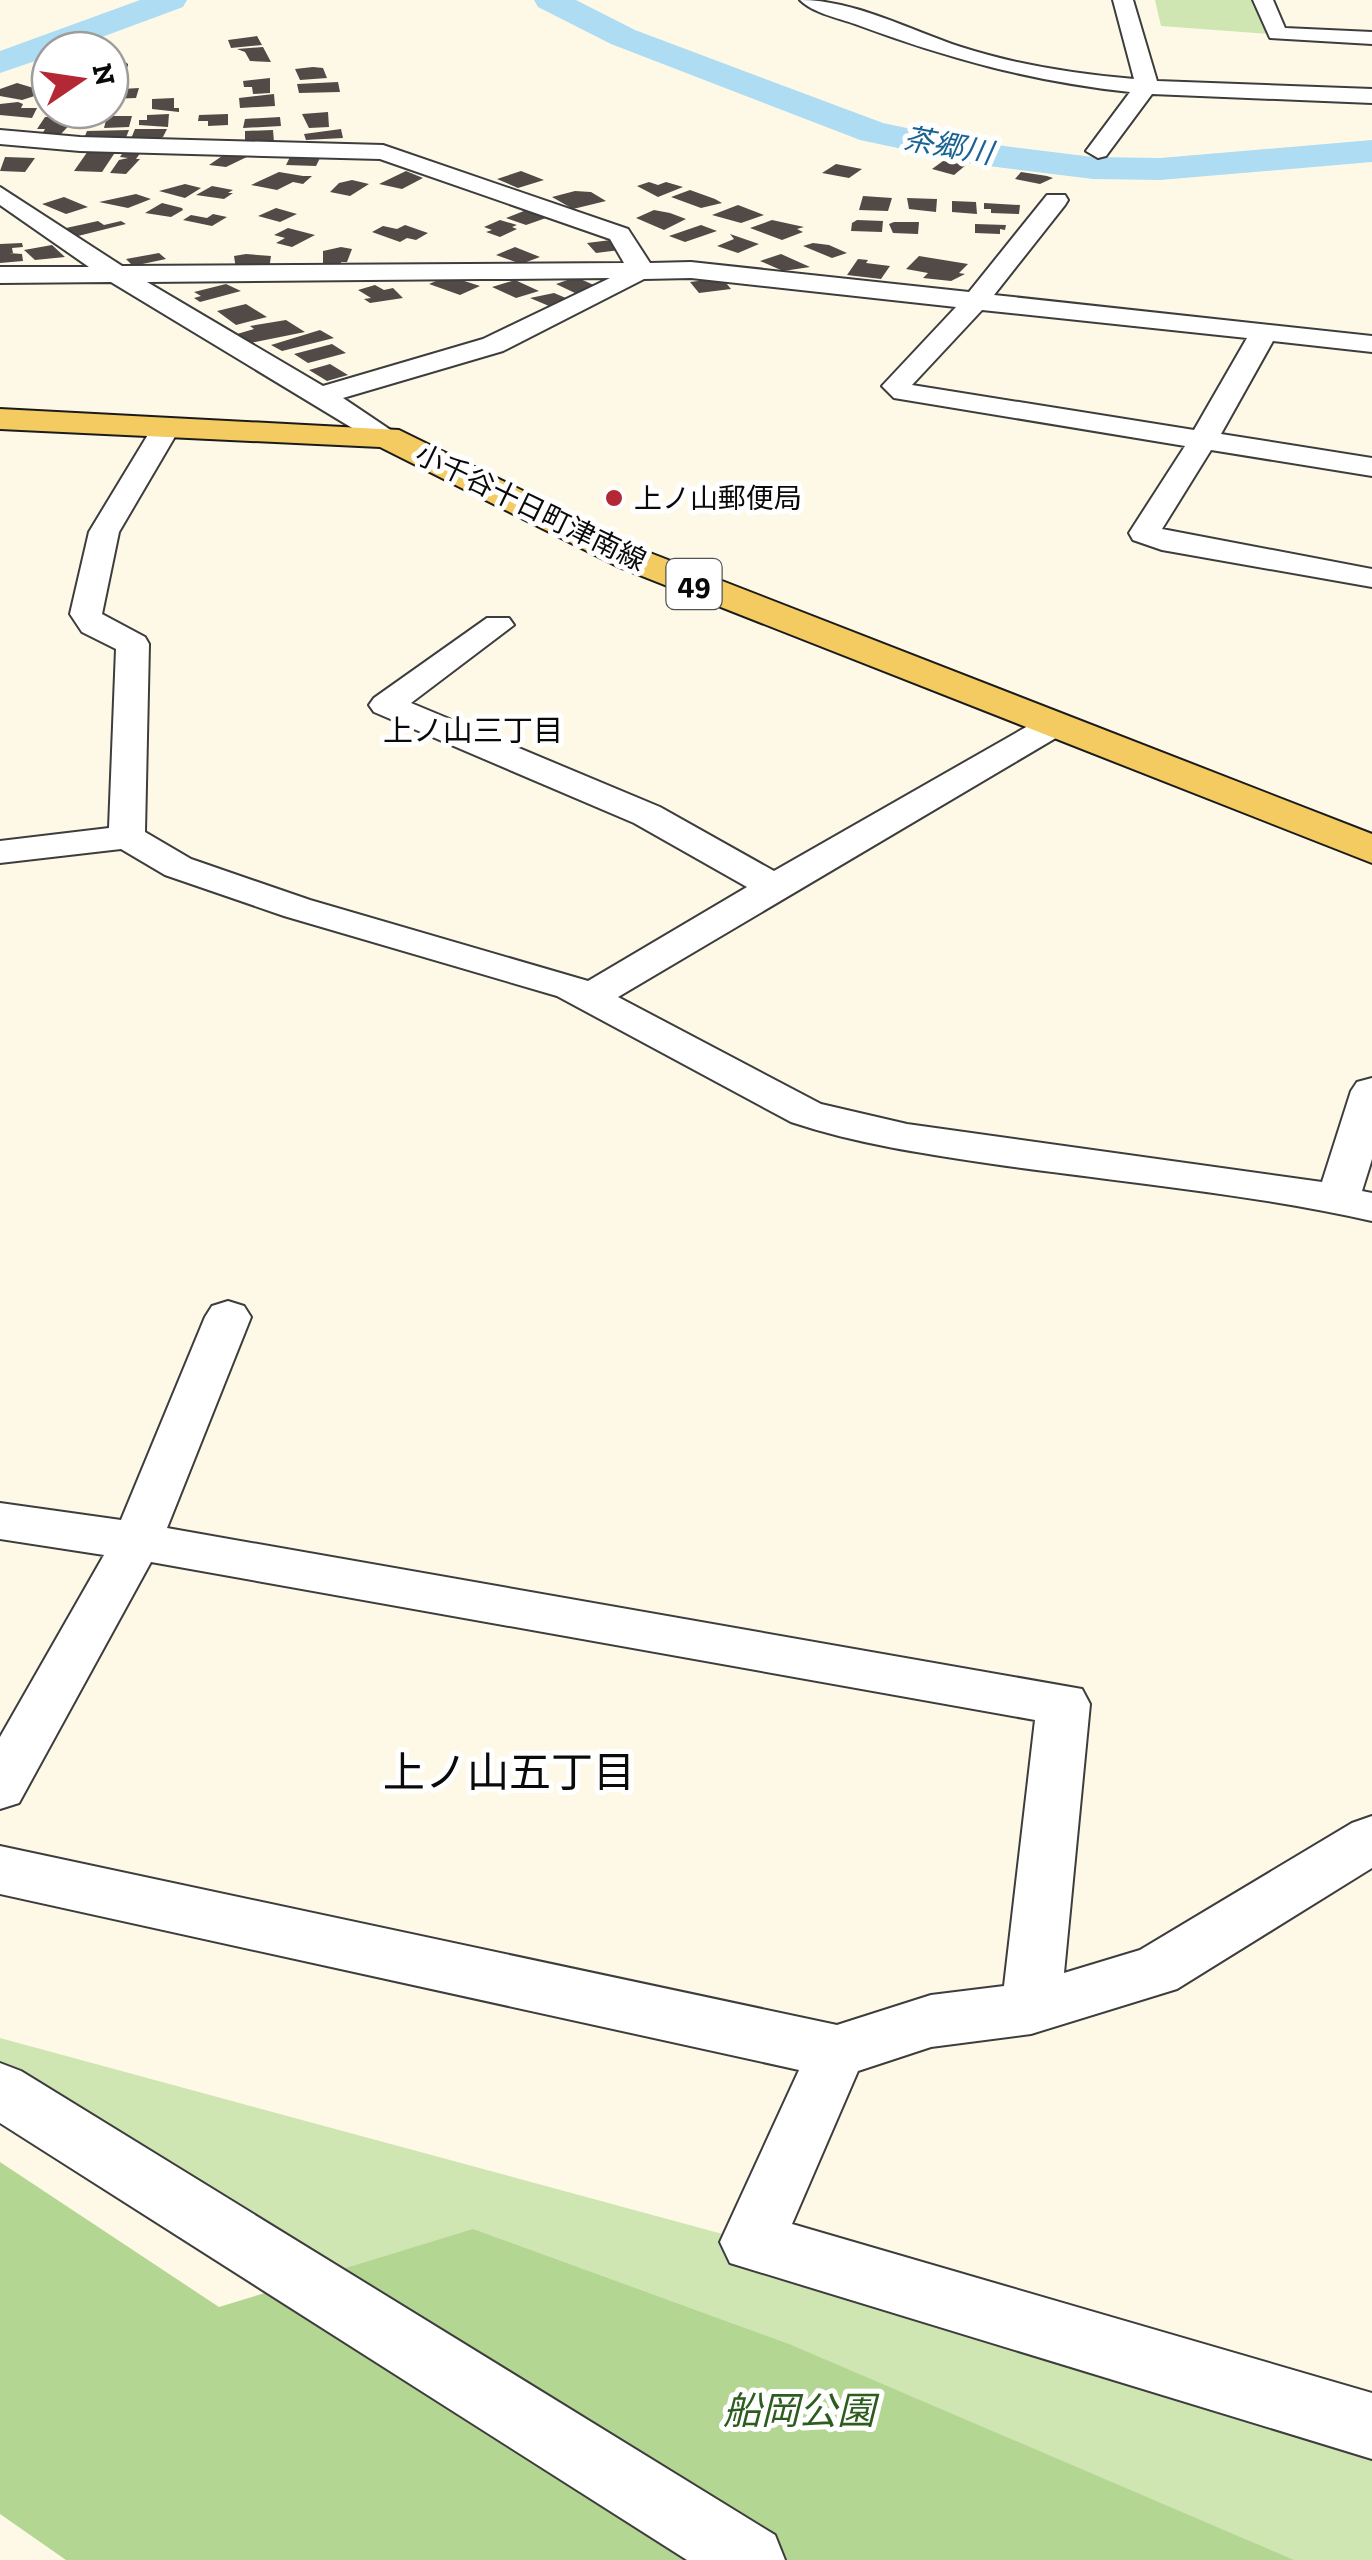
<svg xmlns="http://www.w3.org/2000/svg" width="1372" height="2560" viewBox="0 0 1372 2560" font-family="'Zilla Slab','Noto Sans JP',serif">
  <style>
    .green { fill: #cfe6b3 }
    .forest { fill: #b4d693 }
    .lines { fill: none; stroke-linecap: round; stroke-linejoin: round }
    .river { fill: #aedcf3; fill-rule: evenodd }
    .building { fill: #524a46 }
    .minor-casing { stroke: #3d3d3d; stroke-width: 4 }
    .major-casing { stroke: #1b1b1b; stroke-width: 4 }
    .minor { fill: #fff; fill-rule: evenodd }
    .major { fill: #f4cb61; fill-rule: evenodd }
    .poi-dot { fill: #b32834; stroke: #fff; stroke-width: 4 }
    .labels { text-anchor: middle; stroke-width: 10; stroke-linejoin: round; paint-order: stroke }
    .far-poi-label { font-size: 28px; fill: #0a0a0a; stroke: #fff; text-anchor: start }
    .far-street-label { font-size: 28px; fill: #0a0a0a; stroke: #fff }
    .far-water-label { font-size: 30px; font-style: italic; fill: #196395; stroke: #fff }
    .shield { fill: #fff; stroke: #545454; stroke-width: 2.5 }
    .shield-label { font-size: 30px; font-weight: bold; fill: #0a0a0a }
    .far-neighbourhood-label { font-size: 30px; fill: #0a0a0a; stroke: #fff }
    .near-park-label { font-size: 38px; font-style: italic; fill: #2d5d1e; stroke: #fff }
    .near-neighbourhood-label { font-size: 42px; fill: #0a0a0a; stroke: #fff }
  </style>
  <rect width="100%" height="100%" fill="#fef9e7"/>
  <path class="green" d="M1155,0H1256L1269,34L1161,26Z
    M0,2038L752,2242L1372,2426V2560H750L0,2078Z"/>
  <path class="forest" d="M0,2162L219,2307L473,2229L789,2344L1294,2560H66L0,2514Z"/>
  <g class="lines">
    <path class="river" d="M140,0H187L183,7L67,50H50V56L0,73V51Z
      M534,0H576L635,30L883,123L973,142L1093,157L1160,158L1372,140V162L1160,180L1093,179L973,164L860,140L611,44L538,7Z"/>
  </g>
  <path class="building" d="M257,36L262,45L231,48L228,40Z
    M263,47L271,62L250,61L245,52L237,49Z
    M313,67L323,68L327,78L300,80L295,69Z
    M270,78V93L253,94L252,87H244L243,81Z
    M338,82L340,92L299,93L297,84Z
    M17,83L47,92L22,100L0,96V89Z
    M110,86L122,89L139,88L136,98L110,99Z
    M274,94L275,106L240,108L239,98Z
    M174,98V108H179V112L152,109V99Z
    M18,102L23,104L21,108H37L32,118L0,115V104Z
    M328,112L329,127L309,128L302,114Z
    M169,114L168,127L139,125V120H147V115Z
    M228,114V125L208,126V121H198L199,115Z
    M107,116H132L129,127L104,128Z
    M45,117H68L75,119L61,134H42L45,129H37Z
    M280,117L281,126L243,128L245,119Z
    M135,129H167L163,137L157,139H173L171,144L130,141Z
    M341,129L343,138L306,140L304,134Z
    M129,130L125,140L85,136L87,131Z
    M273,130L274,142L245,143V131Z
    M88,151H116L102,172L74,171Z
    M124,151L141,152L136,159H140L126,174L110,173L119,160L128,158L120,157Z
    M241,153L251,155L226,167L209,165L225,154Z
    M321,156L316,166L286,165L290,157Z
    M5,157L35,158L25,172L0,171Z
    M943,161L966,165L954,175L932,169Z
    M836,164L862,169L849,178L822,173Z
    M406,171L423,178L402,189L379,184Z
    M521,171L544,180L518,188L497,179Z
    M279,172L303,176H312L303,184L293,182L277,190L251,185Z
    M1021,172L1047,176L1053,178L1040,184L1015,179Z
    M352,180L369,184L350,196L330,192L339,183Z
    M649,182L658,185L666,182L683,187L658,197L637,186Z
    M185,184L201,188L185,198L159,191Z
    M212,186L233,190L228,193H233L224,199L196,195Z
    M690,190L715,199L722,203L701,208L671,197Z
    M575,191L591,192L606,201L573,209L552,197Z
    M136,194L151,199L128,208L99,202Z
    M863,196L892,198L888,211L859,210Z
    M64,197L88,207L66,214L42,204Z
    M907,198L937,199L936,212L909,209Z
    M952,201L976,202L977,214L952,212Z
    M162,203L182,208L183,210L171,217L145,213Z
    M984,203L1020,205L1019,214L991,213V209H984Z
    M738,205L764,215L741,223L712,215Z
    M276,208L297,214L280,222L258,216Z
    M529,209L549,217L526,225L506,218Z
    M654,210L670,213L686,219L664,230L636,218Z
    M213,214L227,217L212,226L183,220L191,215L207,218Z
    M500,220L517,225L512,227L517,229L500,237L486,232L492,230L484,227Z
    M772,220L804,227L797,229L803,232L782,240L750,228Z
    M857,220L883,221L882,232L851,231L852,223Z
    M98,221L104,225L121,221L126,224L74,237L57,230Z
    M894,222H919L918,234L893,233L889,224Z
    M975,224L1006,225L1005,230L1000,229V234L975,233Z
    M405,225L428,233L416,240L407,238L400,242L372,232L383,226L397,229Z
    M701,225L717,231L685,242L669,236Z
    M288,228L315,235L292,247L276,243L285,238L274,235Z
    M730,234L759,244L738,253L717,246L734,239Z
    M611,240L620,250L596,253L587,243Z
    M22,243L23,247L12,248L13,253H9L22,254L23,261L0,263V244Z
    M813,243L829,245L847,253L832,258L803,246Z
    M52,245L65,257L35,260L24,250Z
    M341,247L352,249L347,262H341V269H323V251Z
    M515,247L540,257L521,264L496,255Z
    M159,253L166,259L133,266L126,259Z
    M246,254L271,256L269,269H236L234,256Z
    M781,254L810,267L783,271L760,261Z
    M919,256L968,264L959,273L965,274L951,281L923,278L928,273L906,269Z
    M858,259L868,260L866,263L890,266L881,279L847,275Z
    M576,277L596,286L575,293L556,284Z
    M443,278L458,279L480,286L460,295L429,284Z
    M722,278L731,289L699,293L690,282Z
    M515,280L539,291L516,298L492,287Z
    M226,284L241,291L200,302L194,298L201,296L194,292Z
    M375,285L384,290L393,288L403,298L370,303L364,299L371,298L358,290Z
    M554,293L573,301L549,306L530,298Z
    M246,304L267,317L236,325L217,311Z
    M286,320L305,332L250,343L237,334L254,329L250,326Z
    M320,330L334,338L282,351L271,345Z
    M332,344L346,353L308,363L294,354Z
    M330,364L348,375L327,381L309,370Z"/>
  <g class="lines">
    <g class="minor-casing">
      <path id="minor" d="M800,0C855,0 909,30 961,47C1017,65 1075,74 1134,79L1113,0H1133L1157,81L1372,89V103L1152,94L1106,156L1098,158L1086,151L1130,92C1034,82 946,58 855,24C838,18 813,13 800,0Z
        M1253,0H1273L1285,28L1372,32V44L1270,38Z
        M115,58L126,65L118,81L110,83V60Z
        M0,130L80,137L383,145L628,229L650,263L691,262L969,292L1047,195H1065L1068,200L1065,205L994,295L1372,336V352L1273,341L1221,434L1372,458V476L1211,450L1162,529L1372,569V587L1162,550L1133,540L1129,533L1185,446L894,398L882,386L956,307L691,278L644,279L503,351L343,398L401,437L397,443H377L111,282L0,283V267H89L0,205V187L122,266L624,263L610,239L380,159L80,151L0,144ZM610,278L483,339L323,386L147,282ZM982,310L1247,338L1194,430L912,385Z
        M166,419L176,422L180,428L119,532L102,614L145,637L149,644L145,832L191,859L310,900L588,981L747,887L634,823L374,712L369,705L374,698L487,618H509L514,625L411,703L660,807L774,871L1042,718L1054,715L1066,718L1071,725L1066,732L618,997L821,1104L907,1124L1322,1182L1351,1091L1357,1082L1372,1078V1159L1362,1191L1372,1193V1221C1247,1193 1120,1182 993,1164C925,1154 857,1144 791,1122L557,996L284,916L165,875L121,849L0,863V841L109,828L116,649L82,632L70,614L89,532L152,428L156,422Z
        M228,1301L244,1306L251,1317L167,1528L1082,1689L1090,1704L1064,1973L1140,1950L1352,1823L1372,1816V1868L1177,1989L1031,2034L931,2047L858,2071L792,2224L1372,2393V2459L730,2263L720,2242L799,2070L0,1894V1846L837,2025L931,1995L1004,1986L1035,1720L151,1562L19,1803L0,1809V1737L104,1555L0,1539V1503L121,1520L205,1317L212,1306Z
        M0,2063L21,2071L775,2535L785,2560H687L0,2123Z"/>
    </g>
    <g class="major-casing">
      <path id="major" d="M0,409L399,430L645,551L1372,834V863L619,567L380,447L0,429Z"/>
    </g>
    <use href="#minor" class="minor"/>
    <use href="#major" class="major"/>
  </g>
  <circle class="poi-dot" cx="614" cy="498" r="10"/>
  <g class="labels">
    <g class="far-poi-label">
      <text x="634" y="508">上ノ山郵便局</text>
    </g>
    <g class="far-street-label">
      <text transform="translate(531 507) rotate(26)" y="10">小千谷十日町津南線</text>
    </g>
    <g class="far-water-label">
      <text transform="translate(948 146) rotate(10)" y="10">茶郷川</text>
    </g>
    <rect class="shield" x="666.5" y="559" width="55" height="50" rx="8"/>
    <g class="shield-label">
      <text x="694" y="594">49</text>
    </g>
    <g class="far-neighbourhood-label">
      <text x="473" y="741">上ノ山三丁目</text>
    </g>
    <g class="near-park-label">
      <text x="799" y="2424">船岡公園</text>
    </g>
    <g class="near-neighbourhood-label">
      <text x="509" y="1787">上ノ山五丁目</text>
    </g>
  </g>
  <g transform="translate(80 80) rotate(77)"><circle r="48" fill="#ffffff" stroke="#9d9d9d" stroke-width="2.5"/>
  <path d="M0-8L18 38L0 25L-18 38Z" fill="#b32834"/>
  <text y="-15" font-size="28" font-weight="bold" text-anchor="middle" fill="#0a0a0a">N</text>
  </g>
</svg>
